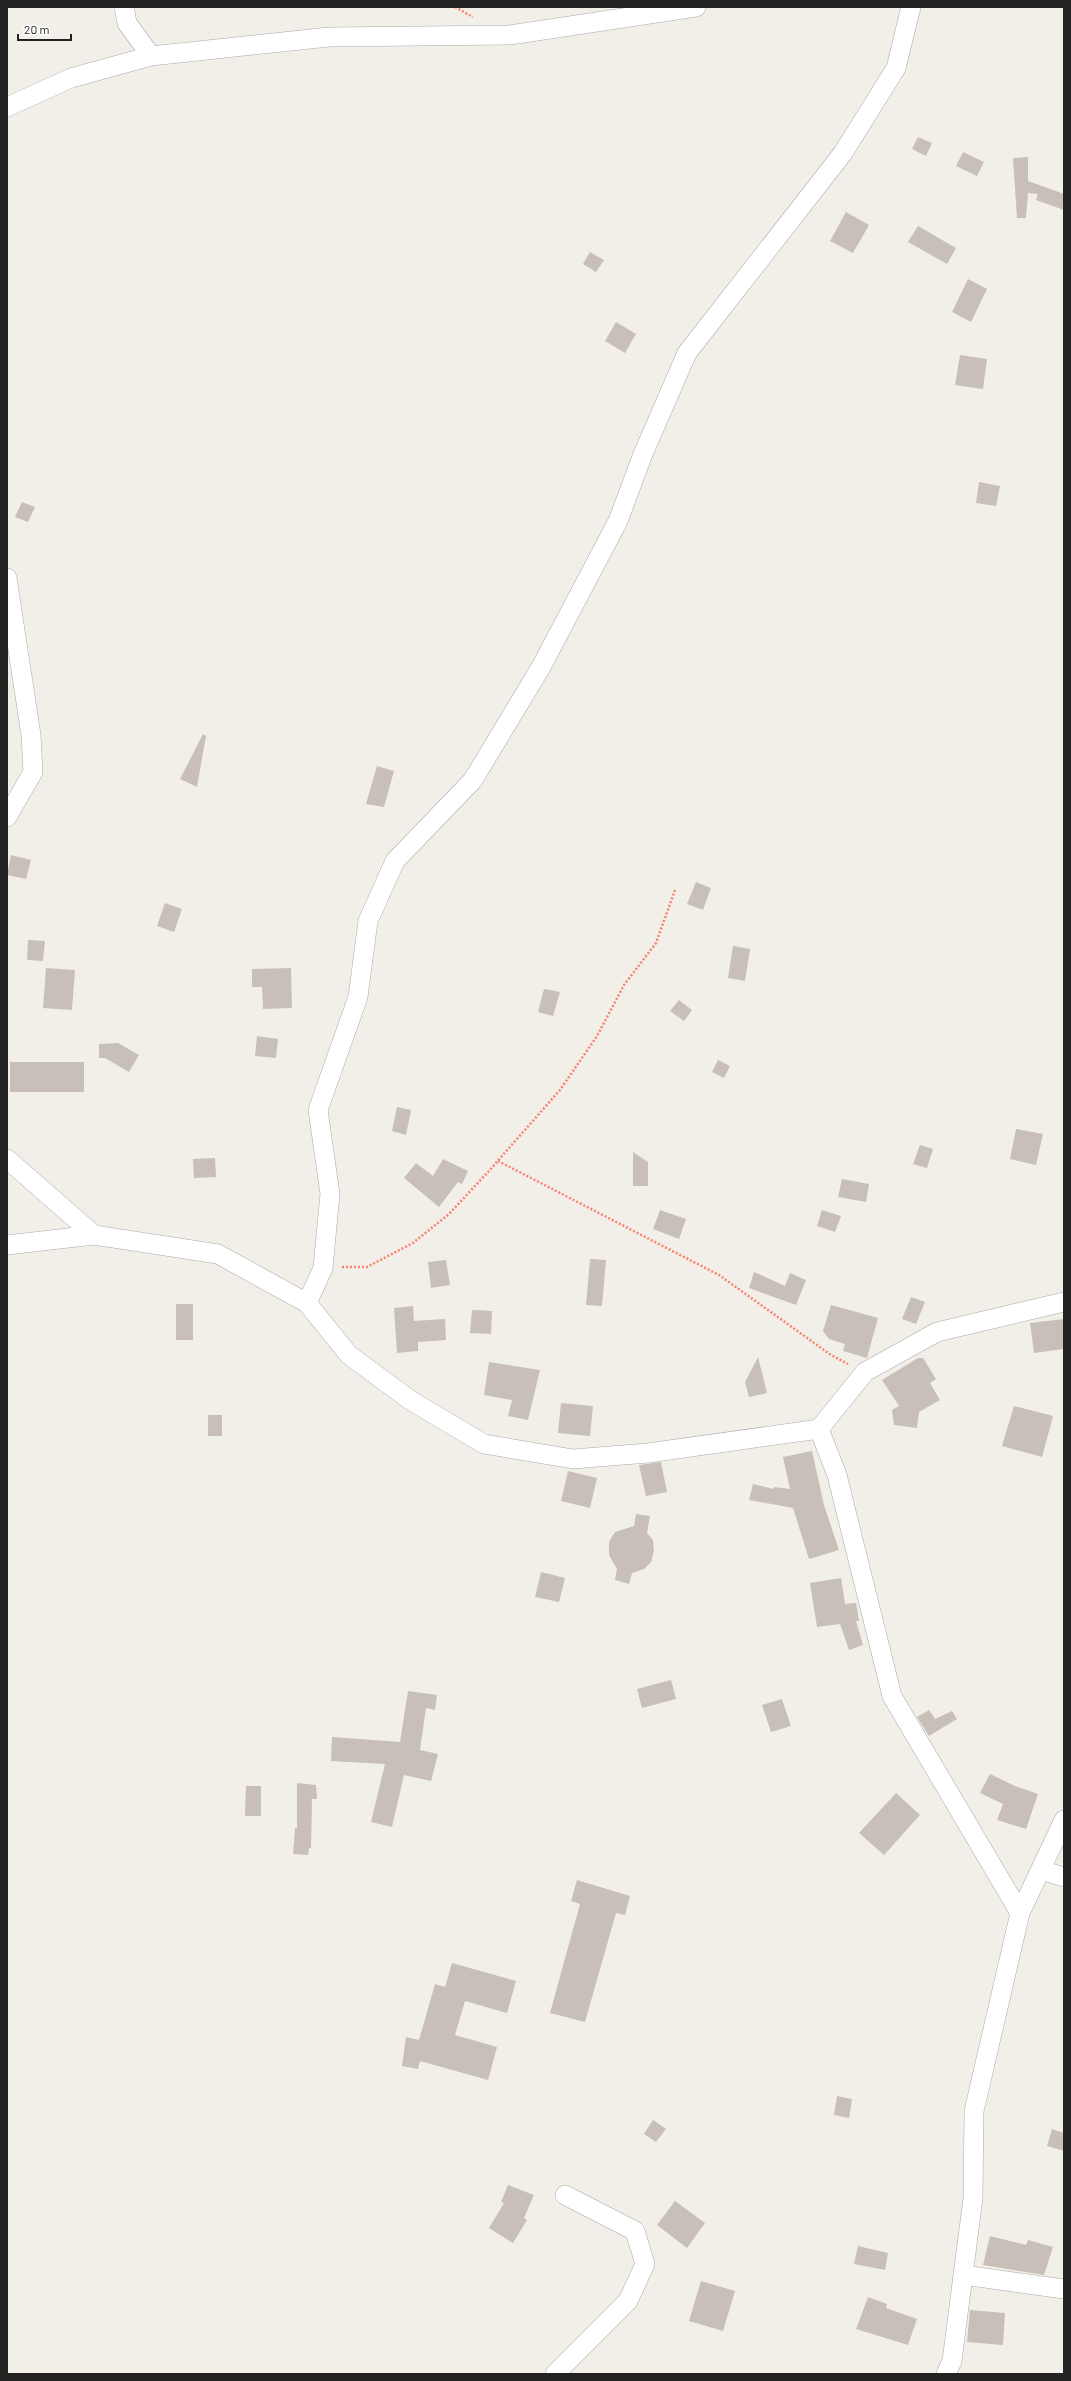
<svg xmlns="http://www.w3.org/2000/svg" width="1071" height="2381" viewBox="0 0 1071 2381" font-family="Barlow,sans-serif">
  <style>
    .building { fill: #c7bfb8 }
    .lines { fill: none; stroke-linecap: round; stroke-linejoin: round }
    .minor-casing { stroke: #a9a9a9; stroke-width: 20 }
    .path { stroke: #fa8072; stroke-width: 2.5; stroke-dasharray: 2 2; stroke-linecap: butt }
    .minor { stroke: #fff; stroke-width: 19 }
  </style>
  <rect width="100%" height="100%" fill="#f2efe9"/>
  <path class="building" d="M918,137L932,143L926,156L912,149Z
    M963,152L984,162L977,176L956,166Z
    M1028,157V181L1064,194V210L1036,200L1038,194L1028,193L1026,218H1017L1013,158Z
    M846,212L869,225L853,253L830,241Z
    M918,226L956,248L947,264L908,242Z
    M590,252L604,260L596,272L583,264Z
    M968,279L987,289L971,322L952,312Z
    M616,322L636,334L625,353L605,341Z
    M960,355L987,359L983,389L955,385Z
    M979,482L1000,486L996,506L976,503Z
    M22,502L35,507L28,522L15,517Z
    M203,734L206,736L197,787L180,779Z
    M377,766L394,771L384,807L366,804Z
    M11,855L31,860L26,879L7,875Z
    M696,882L711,888L703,910L687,904Z
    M165,903L182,909L174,932L157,926Z
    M28,940L45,941L43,961L27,960Z
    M733,946L750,949L745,981L728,978Z
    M46,968L75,970L72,1010L43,1008Z
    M291,968L292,1008L263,1009L262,987H252V969Z
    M544,989L560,992L553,1016L538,1012Z
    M679,1000L692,1010L684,1021L670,1011Z
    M257,1036L278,1039L276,1058L255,1056Z
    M118,1043L139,1055L129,1072L105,1058H99V1044Z
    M718,1060L730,1066L724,1078L712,1072Z
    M10,1062H84V1092H10Z
    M397,1107L411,1110L406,1135L392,1131Z
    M1016,1129L1043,1134L1036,1165L1010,1159Z
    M920,1145L933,1149L927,1168L913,1164Z
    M633,1152L648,1162V1186H633Z
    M215,1158L216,1177L194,1178L193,1159Z
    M443,1159L468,1171L462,1184L458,1182L439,1207L404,1178L416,1163L433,1176Z
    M842,1179L869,1184L866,1202L838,1197Z
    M660,1210L686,1219L679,1239L653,1229Z
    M822,1210L841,1216L835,1232L817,1226Z
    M590,1259L606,1260L602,1306L586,1305Z
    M446,1260L450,1285L431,1288L428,1262Z
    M754,1272L785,1286L790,1273L806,1280L796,1305L749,1288Z
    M911,1297L925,1302L916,1324L902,1319Z
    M176,1304H193V1340H176Z
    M831,1305L878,1318L867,1358L843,1351L845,1344L829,1339L823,1331Z
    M413,1306L414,1321L445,1319L446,1340L418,1342V1351L397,1353L394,1308Z
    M472,1310L492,1311L491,1334L470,1333Z
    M1064,1319V1349L1034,1353L1030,1323Z
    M758,1357L767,1393L749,1397L745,1382Z
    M918,1358H923L936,1379L930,1383L940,1400L919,1412L917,1428L894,1425L892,1410L899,1406L882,1380Z
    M489,1362L540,1370L528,1420L508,1416L512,1400L484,1395Z
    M561,1403L593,1406L590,1436L558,1433Z
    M1014,1406L1053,1416L1042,1457L1002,1446Z
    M208,1415H222V1436H208Z
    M812,1451L824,1505L839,1550L809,1559L793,1508L749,1500L753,1484L774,1489V1487L790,1489L783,1457Z
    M661,1462L667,1492L646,1496L639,1465Z
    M568,1471L597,1478L590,1508L561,1501Z
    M636,1514L650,1516L647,1533L653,1540L654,1551L651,1562L644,1569L632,1573L629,1584L615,1580L617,1569L609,1555V1542L615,1532L634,1526Z
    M541,1572L565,1578L559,1602L535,1597Z
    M841,1578L845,1604L856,1603L859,1621H856L863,1645L849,1650L840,1624L817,1627L810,1583Z
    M671,1680L676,1699L642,1708L637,1689Z
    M408,1691L437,1695L435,1710L426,1708L420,1750L438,1754L431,1781L404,1775L392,1827L371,1822L385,1764L331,1761L332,1737L400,1742Z
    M782,1699L791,1726L771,1732L762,1705Z
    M929,1710L935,1719L952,1711L957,1719L929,1736L917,1717Z
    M990,1774L1015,1786L1038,1794L1026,1829L997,1820L1003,1804L980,1793Z
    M297,1783L316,1785L317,1799H312L311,1848H309L308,1855L293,1854L295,1828H297Z
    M246,1786H261V1816H245Z
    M896,1793L920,1815L884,1855L859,1833Z
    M577,1880L630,1896L625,1915L616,1913L585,2022L550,2013L580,1904L571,1901Z
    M452,1963L516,1981L507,2013L465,2001L455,2035L497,2047L488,2080L420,2061L418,2069L402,2066L406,2037L419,2040L435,1984L445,1987Z
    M837,2096L852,2099L849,2118L834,2115Z
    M653,2120L666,2129L656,2142L644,2134Z
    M1052,2129L1064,2133V2151L1047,2146Z
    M508,2185L534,2195L524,2218L527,2220L513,2243L489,2228L504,2203L501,2202Z
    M675,2201L705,2223L687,2248L657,2225Z
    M990,2236L1026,2245L1028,2240L1053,2247L1044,2275L983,2265Z
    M858,2246L888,2253L885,2270L854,2264Z
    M701,2281L735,2291L723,2331L689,2321Z
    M868,2297L887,2304L886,2308L917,2319L908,2345L856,2329Z
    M970,2310L1005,2313L1003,2345L967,2342Z"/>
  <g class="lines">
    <g class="minor-casing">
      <path id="minor" d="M124,7L127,23L151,56
        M7,107L71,78L151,56L329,37L510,35L696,7
        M7,578L31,735L33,772L7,817
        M7,1159L94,1235
        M7,1245L94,1235L218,1254L307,1303L349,1355L410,1400L484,1444L573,1459L648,1453L819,1429L837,1475L892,1696L1020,1913
        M307,1303L323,1268L330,1194L318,1110L358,997L368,921L395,861L473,780L541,667L618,521L643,454L687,353L843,153L896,68L911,7
        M819,1429L865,1372L937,1332L1064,1302
        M1041,1870L1064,1877
        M963,2275L1064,2289
        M555,2374L628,2301L645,2264L635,2231L565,2195
        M946,2374L952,2361L973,2198L974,2111L1020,1913L1064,1820"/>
    </g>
    <path class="path" d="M455,7L473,17
      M498,1161L719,1275L831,1355L848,1364
      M342,1267H367L413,1243L449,1214L488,1172L560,1090L597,1036L624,985L656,943L675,890"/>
    <use href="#minor" class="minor"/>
  </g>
  <rect width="1071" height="2381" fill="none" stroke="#222222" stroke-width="16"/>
  <path d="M18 34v6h53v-6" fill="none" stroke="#222222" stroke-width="2"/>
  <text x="24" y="34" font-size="12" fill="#222222" stroke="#ffffff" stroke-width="3" paint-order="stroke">20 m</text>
</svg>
